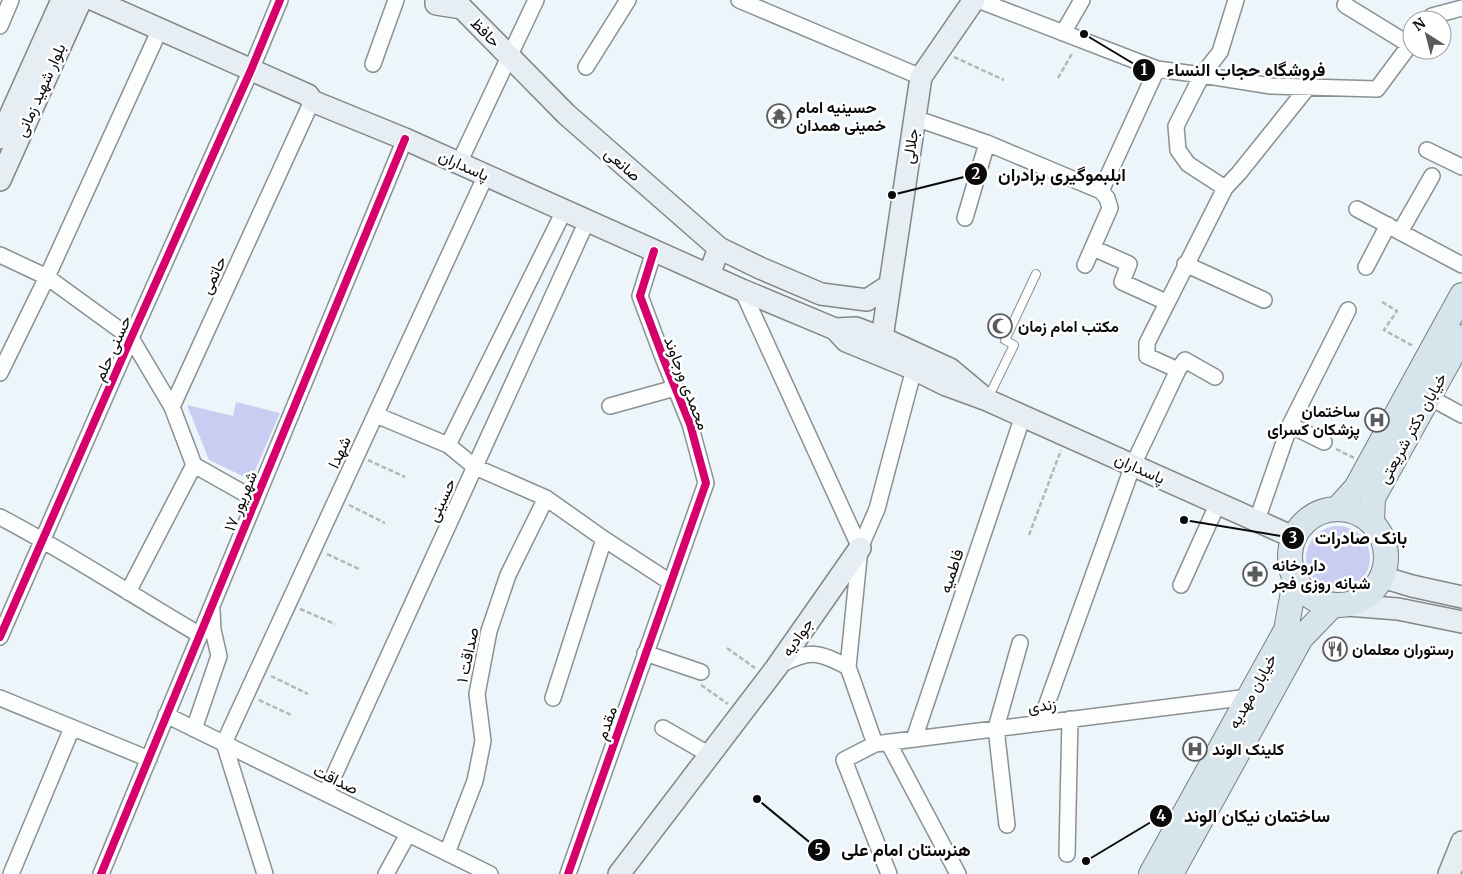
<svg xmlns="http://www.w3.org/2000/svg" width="1462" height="874" viewBox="0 0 1462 874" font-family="Merriweather,Vazirmatn,serif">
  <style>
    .green { fill: #cacdf2 }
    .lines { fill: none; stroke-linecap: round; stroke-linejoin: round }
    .lane-casing { stroke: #8c9092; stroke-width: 10 }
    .street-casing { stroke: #8c9092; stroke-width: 18 }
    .secondary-casing { stroke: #828688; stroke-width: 24 }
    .primary-casing { stroke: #797d7f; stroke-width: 26 }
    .path { stroke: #b5b6b7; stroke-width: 2.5; stroke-dasharray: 5 2.5; stroke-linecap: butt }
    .lane { stroke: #fcfefe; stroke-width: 8 }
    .street { stroke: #fcfefe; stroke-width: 15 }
    .secondary { stroke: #e6eef4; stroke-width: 21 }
    .primary { stroke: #d5e5eb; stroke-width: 24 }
    .cycleway-casing { stroke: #fff; stroke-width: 11 }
    .cycleway { stroke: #d6006c; stroke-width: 8 }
    .labels { text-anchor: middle; stroke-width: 5; stroke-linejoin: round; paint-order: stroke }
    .street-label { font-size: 16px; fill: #0a0a0a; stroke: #fff }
    .poi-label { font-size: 16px; font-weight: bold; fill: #0a0a0a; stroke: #fff; text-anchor: start }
    .leader { fill: none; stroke: #0a0a0a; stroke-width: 2 }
    .callout-dot { fill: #0a0a0a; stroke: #fff; stroke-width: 2 }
    .mark-label { font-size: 15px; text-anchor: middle; font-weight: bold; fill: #fff }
    .callout-label { font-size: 18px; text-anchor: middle; font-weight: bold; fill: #0a0a0a; stroke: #fff; stroke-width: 5; stroke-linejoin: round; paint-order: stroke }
  </style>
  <rect width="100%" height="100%" fill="#ecf5f9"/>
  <path class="green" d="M236,402L280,413L251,480L209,460L187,405L233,416Z
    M1306 558a32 32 0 1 1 64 0a32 32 0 1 1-64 0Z"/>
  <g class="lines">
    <g class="lane-casing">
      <path id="lane" d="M988,398L1014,345L1005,340L1036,274"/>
    </g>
    <g class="street-casing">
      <path id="street" d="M739,0L921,77
        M978,0L1157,69L1202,75L1271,86L1377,89L1412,42
        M1236,0L1220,52L1202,75L1176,126L1178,150L1188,164L1225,188L1239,173L1308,87
        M1345,5L1410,45
        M1429,20L1432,16L1462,8
        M0,26L11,0
        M1063,33L1082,0
        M373,64L396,0
        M586,67L628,0
        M915,118L987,143L1101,191L1107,198L1110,208L1085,265
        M1427,150L1462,167
        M459,163L536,0
        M1101,191L1157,69
        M1357,209L1462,265
        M965,218L987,143
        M1400,232L1432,176
        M1093,248L1129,264L1122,282L1166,302
        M0,255L47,277L131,338L172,407
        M1185,264L1264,300
        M1366,267L1388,225
        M742,290L860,548
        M1178,370L1185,360L1215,377
        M0,373L47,277L160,29
        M1429,397L1462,415
        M610,406L675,388
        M376,415L448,445L475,467L546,498L604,539L670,582
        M1290,425L1324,442
        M448,445L565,209
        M194,465L172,407L312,101
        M0,517C69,553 133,596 200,635
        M1257,520L1290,425L1348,310
        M1181,585L1218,503
        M128,592L194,465L256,500
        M0,637L131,338L251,70L280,0
        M645,653L701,672
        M780,665C811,649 818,652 848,667
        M0,698L149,759
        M553,698L604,539
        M166,715L490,874
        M1040,723L1133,465L1178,370L1147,356V343L1225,188
        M663,728L710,755
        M194,729L219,656L213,630L212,610
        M914,739L1023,416
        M888,742L958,874
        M875,744L848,667L860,548L877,509L914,369
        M326,793L587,221
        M1007,825L996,728L1020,643
        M447,853L475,781L483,741L477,694L489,631L508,575L546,498
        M1067,854L1070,719
        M11,874L72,728
        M101,874L405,139
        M265,874L224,743L486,175
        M386,874L408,834
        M568,874L706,483L690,424L664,360L640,296L654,251
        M889,874L844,760L875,744L1249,697"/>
    </g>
    <g class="secondary-casing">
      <path id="secondary" d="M94,0L308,95L312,101L405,139L742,290L835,329L856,328L882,338L950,369L987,400
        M436,0V4L462,8L566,114L719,248L709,275
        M0,138L62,0
        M0,180L81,0
        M719,248L760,268L821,294L867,300L890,285
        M835,329L846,341L914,369L946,385L987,400L1293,537
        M882,338L921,77L974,0
        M1382,577L1412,586L1462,597
        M1347,605L1398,609L1462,622
        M619,874L776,668L860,548
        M1449,874L1462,842"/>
    </g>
    <g class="primary-casing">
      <path id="primary" d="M1338,508L1356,488L1462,295
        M1290 557a48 48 0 1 1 96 0a48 48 0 1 1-96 0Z
        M1372,522L1373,498L1462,337
        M1151,874L1286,630L1295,581
        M1171,874L1301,638L1332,606"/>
    </g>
    <path class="path" d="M954,57L1004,80
      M1058,78L1073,52
      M1382,302L1397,311L1384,330L1413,346
      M1336,449L1354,458
      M368,460L405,477
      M349,505L385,523
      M1029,535L1061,450
      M327,554L359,569
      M300,609L335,624
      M727,648L755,668
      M271,676L308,694
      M701,685L728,704
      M259,700L291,715"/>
    <use href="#lane" class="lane"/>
    <use href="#street" class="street"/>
    <use href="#secondary" class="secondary"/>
    <use href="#primary" class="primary"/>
    <g class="cycleway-casing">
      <path id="cycleway" d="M0,637L131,338L251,70L280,0
        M101,874L405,139
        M568,874L706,483L690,424L664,360L640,296L654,251"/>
    </g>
    <use href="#cycleway" class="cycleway"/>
  </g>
  <defs>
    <g id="temple-ring" transform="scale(1.25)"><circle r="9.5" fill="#fff" stroke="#595c5e" stroke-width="1.5"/><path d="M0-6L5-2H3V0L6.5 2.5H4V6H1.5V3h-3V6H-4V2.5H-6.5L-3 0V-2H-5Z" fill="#595c5e"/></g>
    <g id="mosque-ring" transform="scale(1.25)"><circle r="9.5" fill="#fff" stroke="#595c5e" stroke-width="1.5"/><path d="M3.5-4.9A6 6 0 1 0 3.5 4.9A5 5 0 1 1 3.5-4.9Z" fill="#595c5e"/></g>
    <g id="hospital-ring" transform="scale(1.25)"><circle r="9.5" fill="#fff" stroke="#595c5e" stroke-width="1.5"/><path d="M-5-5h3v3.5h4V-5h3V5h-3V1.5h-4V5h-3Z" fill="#595c5e"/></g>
    <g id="pharmacy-ring" transform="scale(1.25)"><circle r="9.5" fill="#fff" stroke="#595c5e" stroke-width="1.5"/><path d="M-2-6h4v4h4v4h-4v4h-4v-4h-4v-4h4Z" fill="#595c5e"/></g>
    <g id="restaurant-ring" transform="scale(1.25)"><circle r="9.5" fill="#fff" stroke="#595c5e" stroke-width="1.5"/><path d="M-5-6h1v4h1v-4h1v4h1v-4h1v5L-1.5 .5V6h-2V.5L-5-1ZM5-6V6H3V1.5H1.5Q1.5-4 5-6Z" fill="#595c5e"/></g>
  </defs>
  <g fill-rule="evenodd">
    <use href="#temple-ring" x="779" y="116"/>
    <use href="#mosque-ring" x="1000" y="326"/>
    <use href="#hospital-ring" x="1377" y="420"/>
    <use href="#pharmacy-ring" x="1255" y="574"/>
    <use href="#restaurant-ring" x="1335" y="649"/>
    <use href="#hospital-ring" x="1195" y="749"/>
  </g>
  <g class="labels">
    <g class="street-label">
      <text transform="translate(486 32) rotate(45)" y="6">حافظ</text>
      <text transform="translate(40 90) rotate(-66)" y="6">بلوار شهید زمانی</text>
      <text transform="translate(910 146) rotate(-81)" y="6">جلالی</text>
      <text transform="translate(623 164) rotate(41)" y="6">صانعی</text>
      <text transform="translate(464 165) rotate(24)" y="6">پاسداران</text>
      <text transform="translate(213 275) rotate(-65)" y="6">حاتمی</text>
      <text transform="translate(112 348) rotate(-66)" y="6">حسنی حلم</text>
      <text transform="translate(687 383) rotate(69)" y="6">محمدی ورجاوند</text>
      <text transform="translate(1412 428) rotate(-61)" y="6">خیابان دکتر شریعتی</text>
      <text transform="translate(339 452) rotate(-65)" y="6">شهدا</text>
      <text transform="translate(1140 468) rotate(24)" y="6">پاسداران</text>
      <text transform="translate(441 500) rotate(-65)" y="6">حسینی</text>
      <text transform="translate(240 501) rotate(-68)" y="6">۱۷ شهریور</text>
      <text transform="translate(951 571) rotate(-72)" y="6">فاطمیه</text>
      <text transform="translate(797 637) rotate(-55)" y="6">جوادیه</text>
      <text transform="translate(467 655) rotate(-78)" y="6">صداقت ۱</text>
      <text transform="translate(1252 691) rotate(-61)" y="6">خیابان مهدیه</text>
      <text transform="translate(1042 705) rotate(-7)" y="6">زندی</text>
      <text transform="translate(606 723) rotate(-71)" y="6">مقدم</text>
      <text transform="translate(336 779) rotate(26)" y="6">صداقت</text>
    </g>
    <g class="poi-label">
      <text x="796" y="113">حسینیه امام<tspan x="796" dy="18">خمینی همدان</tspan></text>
      <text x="1018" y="332">مکتب امام زمان</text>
      <text x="1360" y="417" text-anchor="end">ساختمان<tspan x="1360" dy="18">پزشکان کسرای</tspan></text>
      <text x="1272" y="571">داروخانه<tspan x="1272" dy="18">شبانه روزی فجر</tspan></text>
      <text x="1352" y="655">رستوران معلمان</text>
      <text x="1212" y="755">کلینک الوند</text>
    </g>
  </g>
  <path class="leader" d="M1084 34L1144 70M892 195L976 174M1184 520L1293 538M1086 861L1161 816M757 799L819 850"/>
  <g class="callout-dot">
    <circle cx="1084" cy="34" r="5"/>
    <circle cx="892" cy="195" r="5"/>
    <circle cx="1184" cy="520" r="5"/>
    <circle cx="1086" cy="861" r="5"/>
    <circle cx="757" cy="799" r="5"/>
    <circle cx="1144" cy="70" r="12"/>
    <circle cx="976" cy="174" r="12"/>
    <circle cx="1293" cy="538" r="12"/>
    <circle cx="1161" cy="816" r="12"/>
    <circle cx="819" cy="850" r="12"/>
  </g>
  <g class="mark-label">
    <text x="1144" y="75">1</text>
    <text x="976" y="179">2</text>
    <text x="1293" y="543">3</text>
    <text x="1161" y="821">4</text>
    <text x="819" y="855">5</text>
  </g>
  <g class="callout-label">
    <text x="1246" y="76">فروشگاه حجاب النساء</text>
    <text x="1062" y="181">ابلبموگیری برادران</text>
    <text x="1361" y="544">بانک صادرات</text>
    <text x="1257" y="822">ساختمان نیکان الوند</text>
    <text x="906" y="856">هنرستان امام علی</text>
  </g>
  <g transform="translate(1427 35) rotate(324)"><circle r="24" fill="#ffffff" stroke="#9d9d9d"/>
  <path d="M0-4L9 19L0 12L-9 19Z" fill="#595c5e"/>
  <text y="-8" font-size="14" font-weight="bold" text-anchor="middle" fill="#0a0a0a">N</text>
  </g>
</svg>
